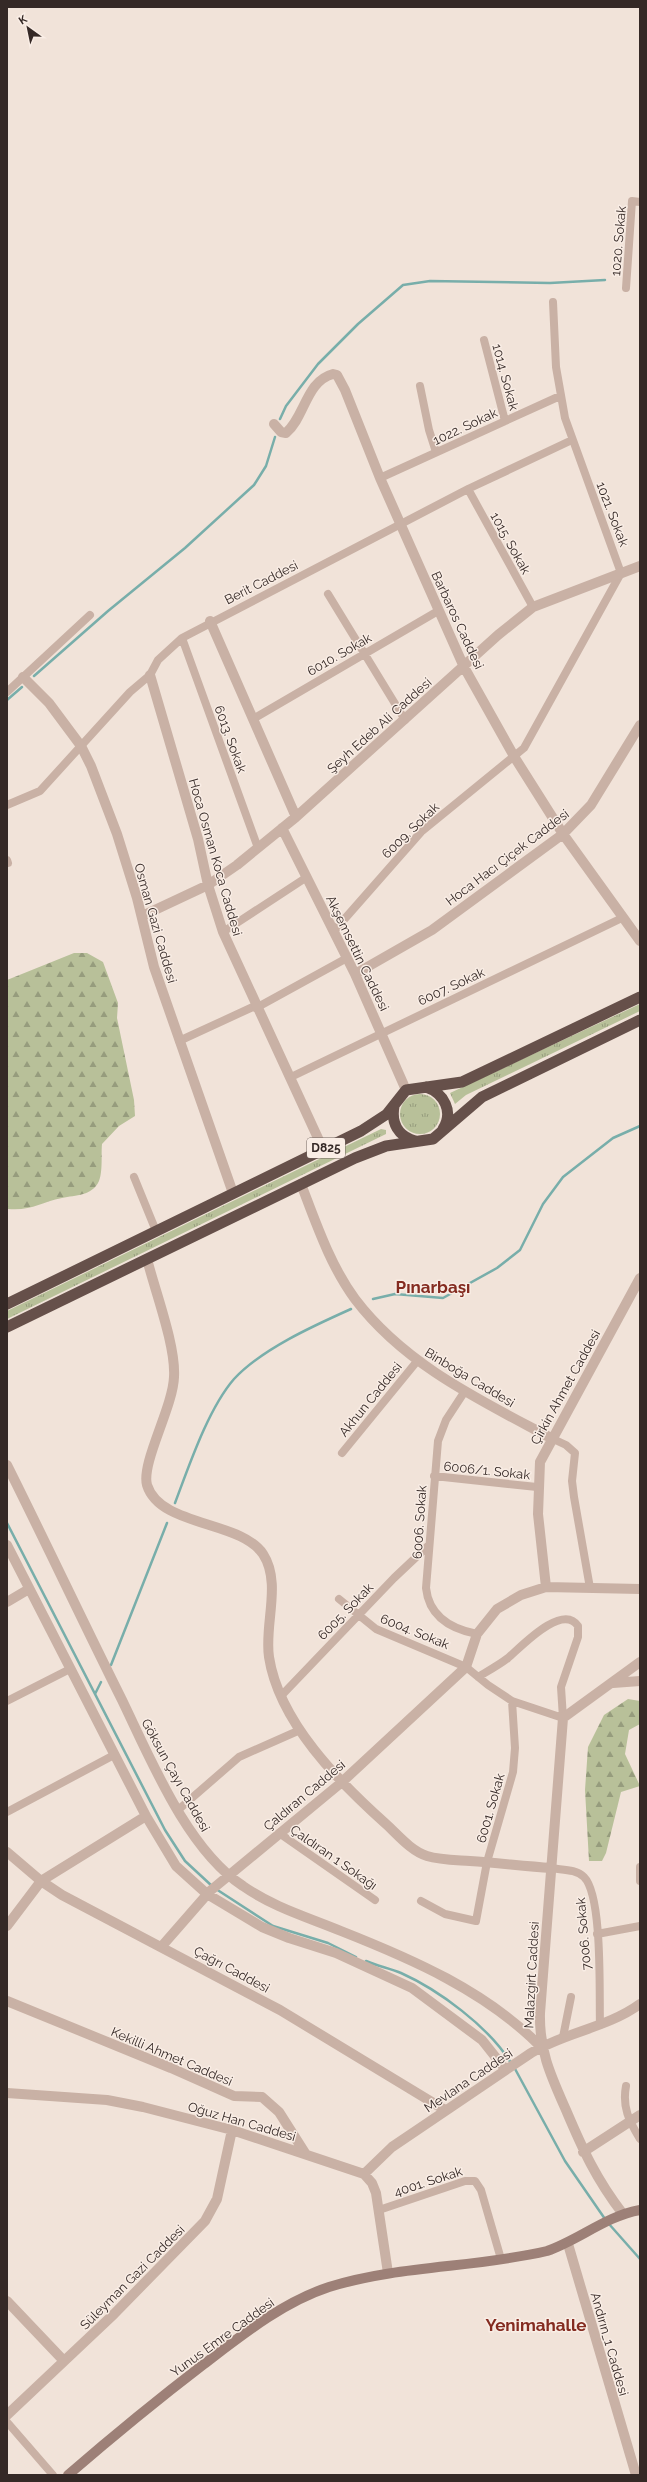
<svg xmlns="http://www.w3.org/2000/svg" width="647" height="2482" viewBox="0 0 647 2482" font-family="Raleway,sans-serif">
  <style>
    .grass { fill: url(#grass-tufts) }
    .forest { fill: url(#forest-firs) }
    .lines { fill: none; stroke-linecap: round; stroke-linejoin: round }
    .stream { stroke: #78aeaa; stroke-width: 2.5 }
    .minor { stroke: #c9b1a5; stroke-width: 8 }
    .tertiary { stroke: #c9b1a5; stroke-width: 10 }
    .secondary { stroke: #9d8077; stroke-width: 10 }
    .trunk { stroke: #66504a; stroke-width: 11 }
    .labels { text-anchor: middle; stroke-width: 3; stroke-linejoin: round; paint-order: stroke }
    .shield { fill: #f9ede5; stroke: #70645f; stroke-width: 1 }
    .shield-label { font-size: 12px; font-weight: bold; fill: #352926 }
    .street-label { font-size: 13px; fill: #352926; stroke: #f9ede5 }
    .district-label { font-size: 17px; font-weight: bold; fill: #842b20; stroke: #f9ede5 }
  </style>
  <defs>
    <pattern id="grass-tufts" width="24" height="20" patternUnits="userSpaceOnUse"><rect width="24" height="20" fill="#b8c099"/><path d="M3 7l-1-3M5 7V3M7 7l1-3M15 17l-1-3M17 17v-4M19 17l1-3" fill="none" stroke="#969c7d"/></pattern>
    <pattern id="forest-firs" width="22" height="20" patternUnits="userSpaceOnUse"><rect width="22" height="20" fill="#b8c099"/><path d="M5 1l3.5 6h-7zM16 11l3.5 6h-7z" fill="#969c7d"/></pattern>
  </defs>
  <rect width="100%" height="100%" fill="#f1e3d9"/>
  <path class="grass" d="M640,1004V1011L466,1095L455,1104L450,1093Z
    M400 1114a20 20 0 1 1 40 0a20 20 0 1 1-40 0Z
    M381,1129L386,1130V1134L7,1319V1311Z"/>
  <path class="forest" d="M74,953H87L103,962L118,1003L117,1018L134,1100L135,1116L119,1126L102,1144C101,1154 103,1171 99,1181C92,1196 76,1195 62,1198C41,1202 32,1211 8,1209L7,980Z
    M628,1699L640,1701V1724L629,1730L625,1754L640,1786L621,1792L606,1853L602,1861H589L585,1790L588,1747L604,1715Z"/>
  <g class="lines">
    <path class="stream" d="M280,419L286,406L318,364L358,324L403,285L430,281L550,283L605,280
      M34,676L108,611L185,548L254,485L266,466L275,437
      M7,700L22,687
      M373,1299L395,1294L443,1298L497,1268L520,1250L543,1204L563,1177L613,1138L640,1126
      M175,1503C189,1466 208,1409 234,1379C262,1349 313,1326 351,1309
      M7,1523L165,1830L185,1861L212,1886
      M111,1665L167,1523
      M95,1694L101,1682
      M216,1889L273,1926L328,1943L356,1957
      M366,1961C377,1966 389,1968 401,1973C439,1990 489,2027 511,2063
      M514,2067L565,2161L605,2219
      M609,2224L640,2259"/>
    <path class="minor" d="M626,288L632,201L640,202
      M484,340L505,421
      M420,386L429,430L436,452
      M380,478L560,396
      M468,489L533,607
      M328,594L405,720
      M182,638L258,848
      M7,692L90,615
      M253,719L438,611
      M7,805L40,791L130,692L150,675L158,660L182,638L468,489L572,440
      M7,860L8,863
      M334,931L421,832L524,748L621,573L565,418L556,367L553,302
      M223,932L307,877
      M256,1008L347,958
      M179,1041L255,1006
      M291,1077L622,918
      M134,1177L156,1231
      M465,1391L446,1420L438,1441L426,1588C429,1616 451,1629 477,1634
      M551,1438L566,1445L575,1453L572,1481L574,1497L590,1588
      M342,1453L418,1360
      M434,1476L537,1487
      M339,1599L376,1629L466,1667L488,1685L512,1701L563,1718L561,1687L578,1637V1626C562,1602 519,1649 508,1658C499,1665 488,1671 478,1677
      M281,1696L394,1578L429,1545
      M7,1701L70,1669
      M178,1810L239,1757L300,1730
      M7,1812L114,1755
      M279,1833L375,1900
      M640,1867V1881
      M551,1868C562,1870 576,1869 584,1877C603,1896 599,1995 600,2025
      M421,1901L445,1914L476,1921L487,1862L513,1772L515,1748L512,1701
      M597,1934L640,1926
      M563,2037L571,1997
      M626,2086C622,2107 629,2121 640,2139
      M379,2210L465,2181H475L481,2190L501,2259
      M7,2422L53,2475"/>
    <path class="tertiary" d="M274,424L281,432L286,433C305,417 306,381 333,374L337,375L345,390L380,478L464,667L515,758L563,834L640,941
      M210,621L296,817
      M150,675L198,839L208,885L223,932L323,1149
      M23,677L49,703L81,746L91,766L117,834L137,898L154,967L233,1193
      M282,828L355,974L406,1090
      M142,916L208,885L237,865L296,817L498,635L533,607L640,566
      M355,974L432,930L563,834L591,805L640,725
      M301,1184C316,1223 330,1265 355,1299C405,1365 480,1400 551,1438
      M147,1259C155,1291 176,1346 174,1377C173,1407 141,1463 147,1485C160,1527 240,1520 263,1554C282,1583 264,1625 269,1657C279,1722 339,1782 386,1824C398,1835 411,1851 427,1856C440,1860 456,1860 470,1861C497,1863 524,1866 551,1868
      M7,1465C46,1543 83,1622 122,1700C151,1760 187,1849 243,1886C273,1907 307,1917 341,1931C412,1959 486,1991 541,2047
      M7,1545L146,1816L176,1866L207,1894L262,1927L289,1938L336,1953L412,1988L482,2040L505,2069
      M546,1587L538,1514L540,1462L640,1278
      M7,1602L29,1589
      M613,1683L640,1681
      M7,1852L41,1881L62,1895L280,2010L445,2110
      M7,1926L41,1881L146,1816
      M162,1946L210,1891L342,1782L466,1667L477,1634L497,1609L521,1595L546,1587L640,1589
      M7,2001L171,2068L234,2096L262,2097L279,2112L305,2153
      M7,2093L107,2100L143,2107L232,2130L364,2174L372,2183L376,2193L388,2273
      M583,2152L640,2115
      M364,2174L392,2147L531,2053C565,2032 607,2028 640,2004
      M623,2214C596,2179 583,2150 566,2110C551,2076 539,2051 540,2013L563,1718L640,1662
      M568,2244L636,2475
      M7,2301L64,2361
      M7,2415L114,2314L205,2221L217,2199L232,2130"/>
    <path class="secondary" d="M68,2475C112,2437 157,2400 204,2364C242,2335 283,2302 329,2287C400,2265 475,2268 547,2251C579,2240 606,2216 640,2210"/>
    <path class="trunk" d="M426,1087C444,1093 454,1112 443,1129
      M394,1106C391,1123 398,1136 415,1141
      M7,1304L361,1131L387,1114L406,1090L462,1082L640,997
      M7,1327L355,1158L386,1146L433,1139L482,1097L640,1020"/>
  </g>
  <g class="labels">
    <rect class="shield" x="307" y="1138" width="38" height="20" rx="3"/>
    <g class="shield-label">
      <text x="326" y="1152">D825</text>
    </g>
    <g class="street-label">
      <text transform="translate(618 241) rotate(-85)" y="5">1020. Sokak</text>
      <text transform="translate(506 377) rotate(75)" y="5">1014. Sokak</text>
      <text transform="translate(465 426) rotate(-25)" y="5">1022. Sokak</text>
      <text transform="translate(613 514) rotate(69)" y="5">1021. Sokak</text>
      <text transform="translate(511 543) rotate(61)" y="5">1015. Sokak</text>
      <text transform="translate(261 582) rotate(-27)" y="5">Berit Caddesi</text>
      <text transform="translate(458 620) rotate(65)" y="5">Barbaros Caddesi</text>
      <text transform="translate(339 654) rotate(-30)" y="5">6010. Sokak</text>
      <text transform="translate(379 725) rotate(-42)" y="5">Şeyh Edeb Ali Caddesi</text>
      <text transform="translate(231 739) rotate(70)" y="5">6013. Sokak</text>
      <text transform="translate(410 830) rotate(-44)" y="5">6009. Sokak</text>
      <text transform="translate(216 857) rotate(74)" y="5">Hoca Osman Koca Caddesi</text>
      <text transform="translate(507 857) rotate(-37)" y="5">Hoca Hacı Çiçek Caddesi</text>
      <text transform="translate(156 923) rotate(74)" y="5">Osman Gazi Caddesi</text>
      <text transform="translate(358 953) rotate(64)" y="5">Akşemsettin Caddesi</text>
      <text transform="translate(451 986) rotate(-25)" y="5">6007. Sokak</text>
      <text transform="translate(470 1377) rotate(31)" y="5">Binboğa Caddesi</text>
      <text transform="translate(565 1387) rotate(-61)" y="5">Çirkin Ahmet Caddesi</text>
      <text transform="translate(370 1399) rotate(-51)" y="5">Akhun Caddesi</text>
      <text transform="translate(487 1470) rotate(6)" y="5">6006/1. Sokak</text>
      <text transform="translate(419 1522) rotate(-86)" y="5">6006. Sokak</text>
      <text transform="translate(345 1611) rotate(-46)" y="5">6005. Sokak</text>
      <text transform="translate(415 1631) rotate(22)" y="5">6004. Sokak</text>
      <text transform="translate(176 1775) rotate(61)" y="5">Göksun Çayı Caddesi</text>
      <text transform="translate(304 1795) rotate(-40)" y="5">Çaldıran Caddesi</text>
      <text transform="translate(490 1808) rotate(-74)" y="5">6001. Sokak</text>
      <text transform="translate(334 1857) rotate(35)" y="5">Çaldıran 1 Sokağı</text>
      <text transform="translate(583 1934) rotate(-95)" y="5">7006. Sokak</text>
      <text transform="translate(232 1969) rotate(28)" y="5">Çağrı Caddesi</text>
      <text transform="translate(531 1975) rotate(-87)" y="5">Malazgirt Caddesi</text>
      <text transform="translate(172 2056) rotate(23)" y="5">Kekilli Ahmet Caddesi</text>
      <text transform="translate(468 2080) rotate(-34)" y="5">Mevlana Caddesi</text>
      <text transform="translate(242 2121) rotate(16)" y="5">Oğuz Han Caddesi</text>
      <text transform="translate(428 2181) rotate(-18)" y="5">4001. Sokak</text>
      <text transform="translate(132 2277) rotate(-45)" y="5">Süleyman Gazi Caddesi</text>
      <text transform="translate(222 2337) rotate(-36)" y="5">Yunus Emre Caddesi</text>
      <text transform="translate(610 2344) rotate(74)" y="5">Andırın_1 Caddesi</text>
    </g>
    <g class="district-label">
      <text x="433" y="1293">Pınarbaşı</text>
      <text x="536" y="2331">Yenimahalle</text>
    </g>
  </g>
  <rect width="647" height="2482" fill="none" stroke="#352926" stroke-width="16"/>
  <g transform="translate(28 28) rotate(327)" stroke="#f9ede5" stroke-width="3" paint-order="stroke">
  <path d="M0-3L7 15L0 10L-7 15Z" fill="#352926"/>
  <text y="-6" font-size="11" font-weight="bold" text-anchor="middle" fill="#352926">K</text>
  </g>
</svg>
